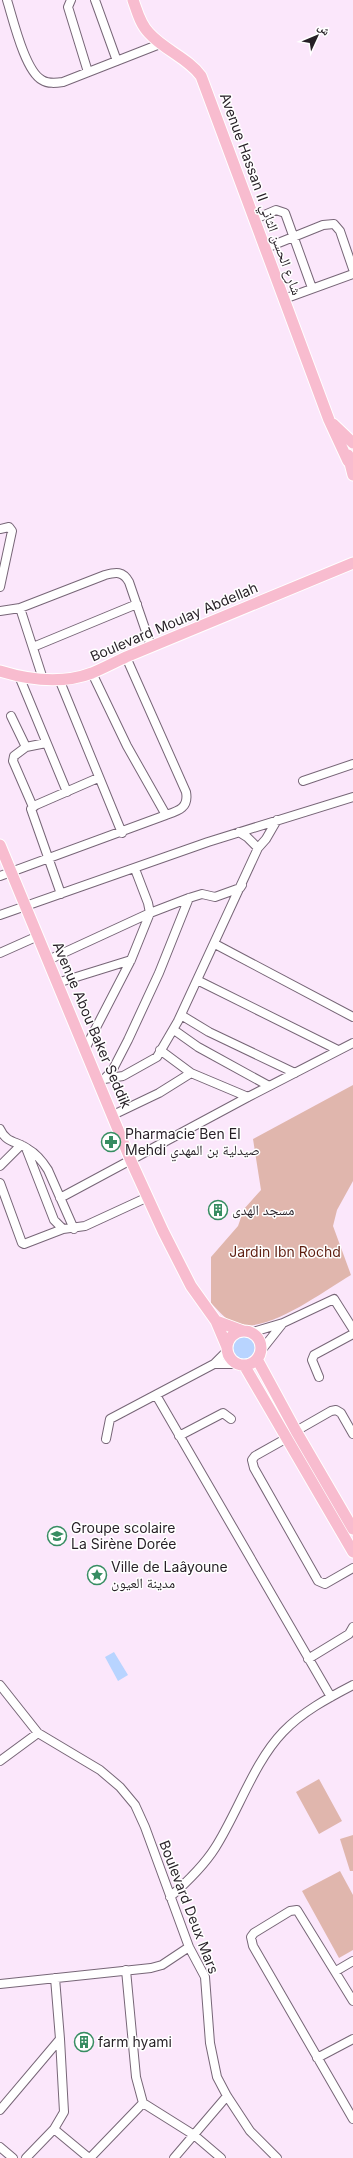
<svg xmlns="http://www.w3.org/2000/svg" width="353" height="2158" viewBox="0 0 353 2158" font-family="Inter,'Noto Naskh Arabic',sans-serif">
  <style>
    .green { fill: #e0b6ad }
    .water { fill: #b8d4ff }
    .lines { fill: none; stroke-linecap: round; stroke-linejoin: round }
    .minor-casing { stroke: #767; stroke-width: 10 }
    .major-casing { stroke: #fff; stroke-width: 13 }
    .minor { stroke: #fff; stroke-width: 8 }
    .major { stroke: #f8bccf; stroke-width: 11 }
    .labels { text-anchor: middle; stroke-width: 3; stroke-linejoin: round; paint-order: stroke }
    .street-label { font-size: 14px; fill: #261f26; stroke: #fff }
    .poi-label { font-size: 14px; fill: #261f26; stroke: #fff; text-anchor: start }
    .park-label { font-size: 14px; fill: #5f1f11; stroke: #fff }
  </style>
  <rect width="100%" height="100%" fill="#fbe7fb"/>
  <path class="green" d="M353,1085V1181L337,1210L333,1226L351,1275C325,1290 264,1337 234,1323C226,1320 217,1309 211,1303V1257L238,1226L244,1209L261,1190L253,1139Z
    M319,1779L342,1821L319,1834L296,1792Z
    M353,1835V1871H350L340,1839Z
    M340,1871L353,1895V1950L339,1958L302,1891Z"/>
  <path class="water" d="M231 1347a12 12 0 1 1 24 0a12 12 0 1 1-24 0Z
    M114,1652L128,1675L118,1681L105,1657Z"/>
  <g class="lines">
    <g class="minor-casing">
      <path id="minor" d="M7,0C13,19 25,71 42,80C48,84 56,83 63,82L160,44
        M71,0L68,7L88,72
        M95,0L117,61
        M255,219L276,210L285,213L312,288
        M266,248L323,225L334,224L340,231L353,269
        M284,299L353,274
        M0,529L9,527L12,531L0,587
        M20,608L43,679
        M0,611L20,608L105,575C116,572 123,571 129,582L151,646
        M33,647L137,604
        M126,657L186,792C189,808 178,811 166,815
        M19,676L67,792
        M59,679L122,833
        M11,716L26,747L14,756L13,761L33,807
        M26,747L46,743
        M303,781L353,764
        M239,832L247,837L258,848
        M0,876L166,815L127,746L92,673
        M61,894L31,809L36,805L98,778
        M0,915L208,842L353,797
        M215,944L353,1017
        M0,953L38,936
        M48,960L150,913L189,898L202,894L215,897L240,888L242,885
        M197,980L338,1050
        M57,983L131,960
        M181,1015L209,1032L295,1073
        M174,1030L198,1047L269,1086
        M85,1049L131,960L150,913L148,903L135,869
        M160,1050L191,1073L248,1097
        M104,1079L112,1071L128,1040L159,973L189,898
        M100,1082L104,1079L123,1076L157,1057L178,1021L258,848L266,839L277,820
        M113,1115L159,1093L191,1073
        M0,1129C6,1143 17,1141 28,1149C37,1154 43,1162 48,1170L74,1229
        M26,1148L54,1220L63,1229L85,1226L148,1197
        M0,1166L21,1145
        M0,1183L22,1243L24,1244L63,1229
        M60,1198L248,1097L353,1043
        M283,1323L334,1299L353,1329
        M250,1333L283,1323L260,1352
        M228,1350L214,1364H240
        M319,1377L312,1360L314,1355L353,1334
        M156,1395L331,1697
        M296,1431L331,1411L336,1410L341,1413L353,1434
        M179,1436L223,1413L231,1419
        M287,1438L255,1456L252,1460L254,1468L318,1581L325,1584L353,1568
        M106,1439L110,1419L214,1364
        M308,1659L349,1634L353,1627
        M0,1685L38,1733L100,1770L120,1787L135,1805L145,1827L189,1947L205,1977L210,2043L217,2077L227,2096L250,2131L277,2158
        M0,1761L38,1733
        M170,1897C187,1882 203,1867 215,1848C238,1812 254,1762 283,1732C302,1712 328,1698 353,1685
        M336,1971L353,1961
        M0,1984L151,1968L162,1965L189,1947
        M353,2001L297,1910L290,1911L254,1933L251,1937L253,1946L353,2119
        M317,2058L353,2039
        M143,2103L194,2135L221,2158
        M0,2110L60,2039L55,1978
        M54,2129L89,2158
        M0,2147L13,2158
        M26,2158L54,2129L64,2112L60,2039
        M90,2158L143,2103L136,2077L126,1970
        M174,2158L227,2096"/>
    </g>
    <g class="major-casing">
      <path id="major" d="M133,0C137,11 140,24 149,33C164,50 188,58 201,76L329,420L348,461
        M333,424L353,443
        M348,455L353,475
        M0,671C29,680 63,684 92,673C104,668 115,662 126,657L353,563
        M0,845L131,1161L163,1231L191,1286L216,1321L227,1347
        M216,1321L243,1331
        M227 1348a17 17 0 1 1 34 0a17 17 0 1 1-34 0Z
        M257,1359L296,1431L353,1529
        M244,1365L353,1552"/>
    </g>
    <use href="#minor" class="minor"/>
    <use href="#major" class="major"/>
  </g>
  <defs>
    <g id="pharmacy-ring" transform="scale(1)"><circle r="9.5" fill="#fff" stroke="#378d62" stroke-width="1.5"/><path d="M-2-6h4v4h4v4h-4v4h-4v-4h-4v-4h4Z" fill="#378d62"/></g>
    <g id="building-ring" transform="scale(1)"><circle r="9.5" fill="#fff" stroke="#378d62" stroke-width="1.5"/><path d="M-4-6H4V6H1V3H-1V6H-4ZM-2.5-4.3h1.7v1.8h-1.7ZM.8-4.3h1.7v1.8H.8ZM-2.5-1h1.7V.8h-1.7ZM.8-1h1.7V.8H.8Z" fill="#378d62"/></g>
    <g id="school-ring" transform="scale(1)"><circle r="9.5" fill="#fff" stroke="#378d62" stroke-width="1.5"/><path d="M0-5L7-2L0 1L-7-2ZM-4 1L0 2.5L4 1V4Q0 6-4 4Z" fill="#378d62"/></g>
    <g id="sight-ring" transform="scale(1)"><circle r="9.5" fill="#fff" stroke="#378d62" stroke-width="1.5"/><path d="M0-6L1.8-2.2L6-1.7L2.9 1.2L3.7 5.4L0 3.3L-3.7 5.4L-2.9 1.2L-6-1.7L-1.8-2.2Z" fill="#378d62"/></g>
  </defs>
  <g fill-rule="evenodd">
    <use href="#pharmacy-ring" x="111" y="1142"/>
    <use href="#building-ring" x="218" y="1210"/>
    <use href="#school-ring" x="57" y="1536"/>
    <use href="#sight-ring" x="97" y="1575"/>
    <use href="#building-ring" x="84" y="2042"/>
  </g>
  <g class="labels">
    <g class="street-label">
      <text transform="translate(261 194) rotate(70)" y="5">Avenue Hassan II شارع الحسن الثاني</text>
      <text transform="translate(174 622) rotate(-23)" y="5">Boulevard Moulay Abdellah</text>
      <text transform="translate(92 1025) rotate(67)" y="5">Avenue Abou Baker Seddik</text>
      <text transform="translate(189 1907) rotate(69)" y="5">Boulevard Deux Mars</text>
    </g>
    <g class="poi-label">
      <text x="125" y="1139">Pharmacie Ben El<tspan x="125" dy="16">Mehdi صيدلية بن المهدي</tspan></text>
      <text x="232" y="1215">مسجد الهدى</text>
      <text x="71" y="1533">Groupe scolaire<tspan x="71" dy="16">La Sirène Dorée</tspan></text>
      <text x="111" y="1572">Ville de Laâyoune<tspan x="111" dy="16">مدينة العيون</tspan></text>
      <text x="98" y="2047">farm hyami</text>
    </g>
    <g class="park-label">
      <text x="285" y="1257">Jardin Ibn Rochd</text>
    </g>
  </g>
  <g transform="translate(317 36) rotate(46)" stroke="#ffffff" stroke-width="3" paint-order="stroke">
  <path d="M0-3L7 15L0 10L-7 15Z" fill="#261f26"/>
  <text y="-6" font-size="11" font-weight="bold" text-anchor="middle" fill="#261f26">ش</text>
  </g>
</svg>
